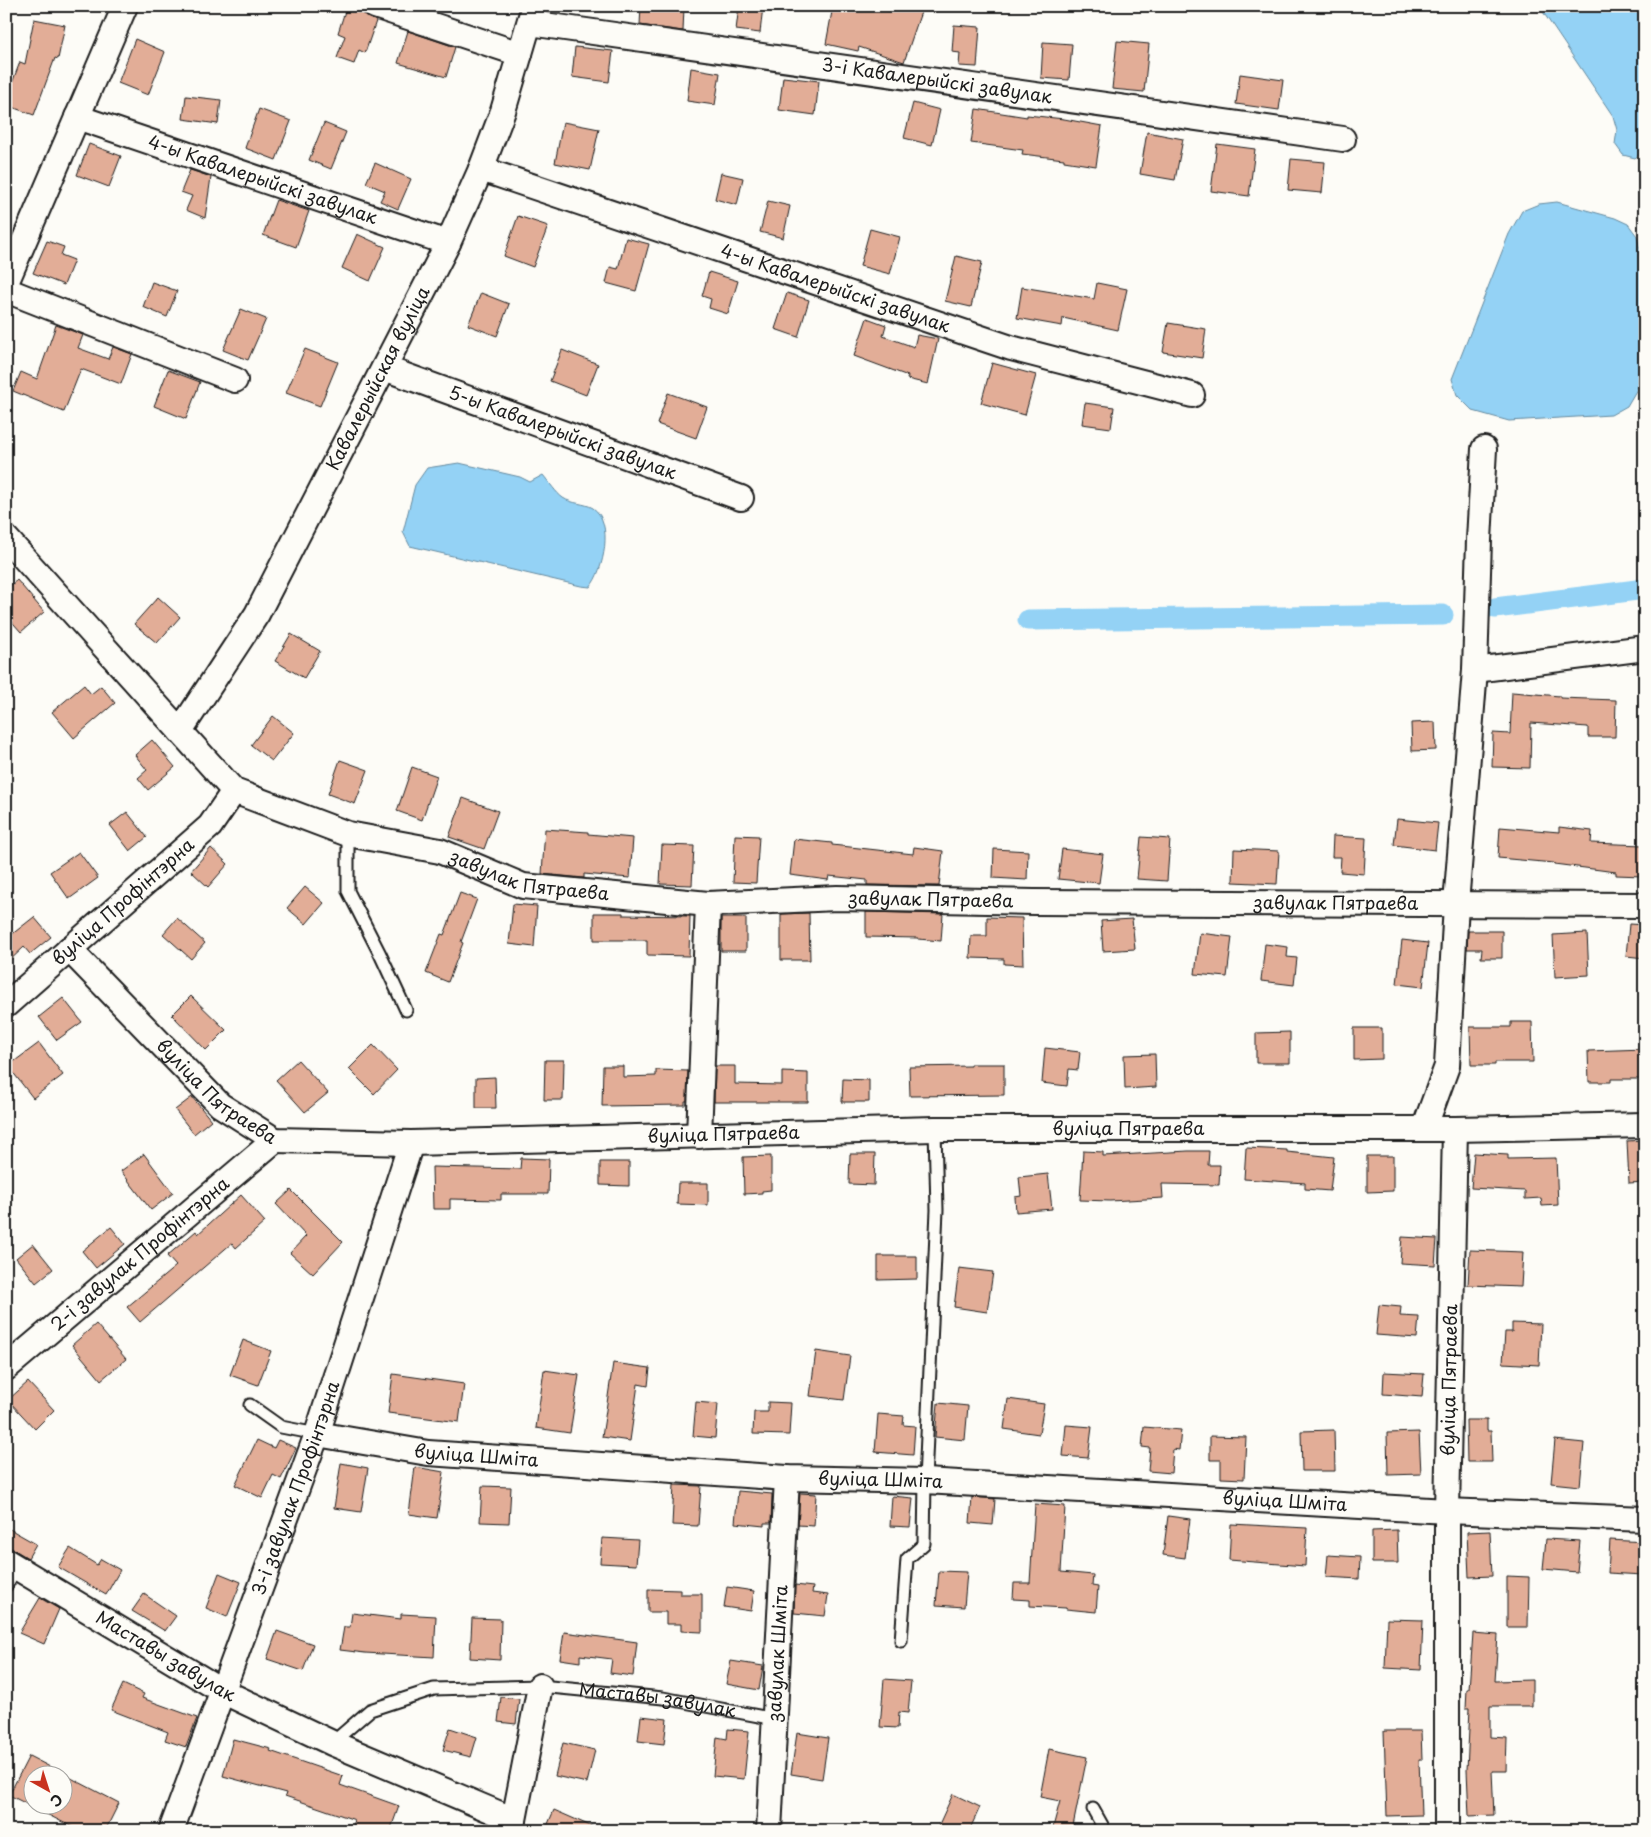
<svg xmlns="http://www.w3.org/2000/svg" width="1651" height="1837" viewBox="0 0 1651 1837" font-family="'Playpen Sans',sans-serif">
  <style>
    .water { fill: #94d2f5; stroke: #64899e }
    .lines { fill: none; stroke-linecap: round; stroke-linejoin: round }
    .canal { stroke: #94d2f5; stroke-width: 21 }
    .building { fill: #e2ad97; stroke: #1c1c1c; fill-rule: evenodd }
    .service-casing { stroke: #1c1c1c; stroke-width: 15 }
    .minor-casing { stroke: #1c1c1c; stroke-width: 28 }
    .service { stroke: #fdfcf7; stroke-width: 11 }
    .minor { stroke: #fdfcf7; stroke-width: 24 }
    .labels { text-anchor: middle; stroke-width: 4.5; stroke-linejoin: round; paint-order: stroke }
    .street-label { font-size: 18px; fill: #1c1c1c; stroke: #fdfcf7 }
  </style>
  <rect width="100%" height="100%" fill="#fdfcf7"/>
  <filter id="ink" filterUnits="userSpaceOnUse"><feTurbulence type="fractalNoise" baseFrequency=".02" numOctaves="2"/><feDisplacementMap in="SourceGraphic" scale="10" xChannelSelector="R" yChannelSelector="G"/><feConvolveMatrix kernelMatrix="1 2 1 2 8 2 1 2 1" color-interpolation-filters="sRGB"/></filter>
  <g filter="url(#ink)">
    <path class="water" d="M1539,6H1645V150L1635,158L1623,155L1615,144L1617,130L1613,116Z
      M1557,202L1615,218L1628,224L1637,236L1642,259L1640,374L1637,389L1627,406L1611,415L1509,421L1473,411L1457,395L1452,379L1509,234L1522,211L1539,204Z
      M459,463L520,477L530,482L543,475C549,482 556,493 563,498C572,504 585,503 593,508C614,522 604,570 590,587L581,586L410,546L403,532L415,485L427,468Z"/>
    <g class="lines">
      <path class="canal" d="M1495,608L1645,589
        M1028,620L1443,615"/>
    </g>
    <path class="building" d="M641,6L684,7L683,31L640,25Z
      M739,6H763L760,33L736,30Z
      M833,6H864L892,12L894,6H904L921,12L904,62L859,47L858,51L826,44Z
      M346,8L364,14L376,21L365,53L359,50L354,64L337,58L345,36L338,33Z
      M34,19L65,25L58,59L55,58L34,115L6,105V99L20,62L25,64Z
      M954,25L980,27L977,67L959,66L960,53L952,52Z
      M408,31L455,47L446,77L398,63Z
      M135,39L165,52L148,95L118,83Z
      M1117,41L1149,44L1144,92L1112,89Z
      M1043,42L1072,44L1069,80L1041,78Z
      M575,47L613,51L609,82L572,77Z
      M691,68L720,73L715,105L687,101Z
      M1240,74L1283,80L1279,110L1236,104Z
      M783,77L819,81L815,115L779,110Z
      M186,96L221,100L218,124L183,119Z
      M913,103L940,110L932,145L904,138Z
      M259,109L291,121L276,160L245,148Z
      M976,109L1027,117V115L1064,119L1102,126L1096,166L1064,161V159L1022,154L1023,150L971,143Z
      M563,122L599,129L590,170L555,163Z
      M324,123L346,132L331,169L309,160Z
      M1147,132L1183,139L1175,180L1140,174Z
      M89,144L121,156L109,187L77,175Z
      M1217,144L1255,149L1249,196L1211,191Z
      M1291,159L1325,162L1322,193L1288,190Z
      M375,163L411,179L398,209L380,201L385,191L366,183Z
      M190,170L211,177L205,218L186,210L192,196L181,192Z
      M721,173L743,178L737,205L715,199Z
      M276,200L309,211L296,247L263,235Z
      M768,201L790,206L783,238L760,232Z
      M518,216L548,226L533,267L504,256Z
      M870,229L900,237L890,274L860,266Z
      M357,234L385,247L370,281L342,268Z
      M626,238L649,244L636,291L606,283L610,267L618,269Z
      M47,241L64,247L61,255L74,260L64,285L33,273Z
      M956,256L982,262L971,307L945,301Z
      M709,272L738,281L728,314L709,308L711,299L702,296Z
      M152,282L177,291L167,317L143,307Z
      M1097,283L1127,289L1118,330L1063,318L1062,326L1017,318L1022,287L1094,299Z
      M481,293L509,304L497,336L468,325Z
      M787,293L809,300L798,337L775,329Z
      M241,309L266,319L248,360L223,350Z
      M867,318L886,325L883,336L914,347L917,335L938,339L928,384L907,379L908,376L854,356Z
      M1168,323L1206,329L1202,358L1163,352Z
      M56,325L83,335L78,348L108,359L113,347L132,354L121,384L81,369L64,412L13,391L21,372L37,379Z
      M305,349L338,362L320,406L286,393Z
      M562,350L598,364L586,395L550,381Z
      M992,363L1036,375L1025,415L981,403Z
      M168,370L200,382L186,419L154,406Z
      M668,393L707,407L696,438L657,424Z
      M1085,403L1114,407L1111,428L1082,424Z
      M17,580L44,612L21,632L6,615V589Z
      M158,597L180,617L157,643L134,624Z
      M291,634L320,651L304,678L275,661Z
      M84,685L91,694L101,686L115,703L74,738L52,712Z
      M1512,692L1560,696V698L1616,700L1615,737H1588V727L1531,723L1530,768L1492,767L1493,733L1510,734Z
      M273,716L294,733L272,761L251,745Z
      M1435,722L1436,750L1412,751L1411,723Z
      M152,740L175,767L148,790L138,778L147,770L135,755Z
      M340,760L368,770L355,804L328,794Z
      M412,767L437,776L422,820L397,811Z
      M463,798L498,811L484,849L449,837Z
      M127,812L147,837L130,851L110,825Z
      M1397,819L1438,823L1435,850L1394,845Z
      M1500,827L1559,832V827L1592,831L1591,843L1643,845L1642,876L1616,875V872L1554,864V863L1498,858Z
      M545,829L588,832V834L633,838L630,878L584,874V878L542,874Z
      M735,835L759,836L756,883L733,882Z
      M1333,836L1366,838L1364,874L1340,872L1341,857H1332Z
      M1141,837L1170,839L1167,881L1137,879Z
      M794,839L832,843V845L913,854L914,847L943,851L939,886L867,885V880L829,876L828,880L790,875Z
      M662,845L694,846L692,885L660,884Z
      M211,848L228,864L208,887L191,871Z
      M994,849L1028,851L1027,880L993,878Z
      M1062,849L1103,854L1099,883L1058,879Z
      M1234,849L1279,851L1277,884L1233,882Z
      M79,852L98,878L69,899L50,872Z
      M305,887L324,903L306,924L287,908Z
      M460,893L477,899L461,942L463,943L448,982L426,973L441,934L444,935Z
      M513,904L537,906L534,947L509,944Z
      M866,912L943,914L941,941L918,939V938L866,937Z
      M594,913H623V915L690,916L689,956L647,955V940H594Z
      M809,913L810,960H781V914Z
      M34,917L51,937L30,954L24,947L6,964V939Z
      M987,917L1022,918L1023,965L1004,964V959L970,958L971,936H987Z
      M177,918L205,943L191,959L163,934Z
      M721,918H746V951H721Z
      M1132,919L1135,949L1103,951L1101,921Z
      M1629,924L1645,925V958L1626,956Z
      M1468,931H1502V958H1481L1482,949H1467Z
      M1200,933L1232,937L1227,977L1195,974Z
      M1587,933L1589,975L1555,977L1553,935Z
      M1402,940L1428,943L1423,987L1397,984Z
      M1265,944L1288,947L1287,957L1297,958L1294,985L1261,981Z
      M191,996L226,1030L206,1050L172,1015Z
      M63,998L82,1022L57,1040L39,1017Z
      M1511,1022H1532L1533,1062H1495V1065H1471L1470,1027H1511Z
      M1354,1028H1382V1059L1354,1060Z
      M1290,1032V1063H1256V1033Z
      M39,1043L63,1075L33,1098L8,1066Z
      M373,1045L397,1070L374,1094L349,1069Z
      M1045,1048L1080,1052L1078,1070L1069,1069L1067,1086L1042,1083Z
      M1645,1049V1079H1611V1082H1589L1588,1051Z
      M1155,1054L1156,1087L1125,1089L1124,1055Z
      M298,1060L328,1093L305,1112L276,1080Z
      M545,1060H564L563,1100H544Z
      M971,1064H1004V1095L910,1096L909,1067L971,1066Z
      M603,1066H623V1077L656,1076V1070L688,1071L687,1101H685V1105L602,1106Z
      M715,1066H735V1084L782,1085V1072L808,1073V1102H714Z
      M495,1077L496,1108H476V1078Z
      M843,1079L869,1080V1102H842Z
      M192,1097L211,1120L194,1134L175,1110Z
      M1645,1140V1182L1629,1183L1627,1141Z
      M1246,1148L1287,1150V1152L1334,1157L1330,1191L1305,1189V1183L1244,1179Z
      M1083,1151L1103,1152V1156L1188,1151H1209L1208,1165H1220L1219,1185L1162,1184L1163,1198L1110,1201L1080,1200Z
      M1474,1153L1508,1155V1159L1556,1158L1558,1205L1542,1206L1541,1198L1525,1199V1191L1471,1188Z
      M144,1154L173,1193L151,1210L121,1171Z
      M850,1154H875L874,1185L849,1184Z
      M771,1156V1190L762,1191V1193L744,1194L743,1157Z
      M1367,1156H1393V1191L1367,1192Z
      M521,1158L549,1159L548,1194H501V1200L450,1199V1209H433L432,1167L520,1169Z
      M600,1162H629V1186L600,1185Z
      M1048,1174L1052,1209L1016,1212L1015,1197L1021,1196L1019,1177Z
      M678,1183H708V1205L677,1204Z
      M291,1190L343,1242L313,1274L290,1253L306,1236L276,1204Z
      M241,1195L265,1222L236,1248L232,1243L140,1322L127,1307L176,1266L167,1256L196,1231L198,1234Z
      M111,1227L125,1244L96,1268L82,1251Z
      M1402,1237L1437,1239L1435,1265L1400,1263Z
      M33,1244L53,1269L36,1283L16,1258Z
      M1470,1250L1523,1252L1521,1287L1468,1285Z
      M878,1256H917V1279L878,1280Z
      M959,1268L993,1272L987,1312L954,1307Z
      M1379,1305L1401,1307L1400,1316L1419,1317L1417,1338L1376,1335Z
      M1512,1323L1541,1324L1539,1365L1503,1363L1505,1332H1512Z
      M96,1324L126,1359L101,1380L72,1345Z
      M243,1340L271,1351L258,1385L230,1375Z
      M816,1351L850,1356L844,1400L810,1396Z
      M613,1363L650,1368L648,1386L638,1384L630,1441L602,1437Z
      M544,1370L579,1375L570,1433L536,1428Z
      M1384,1372L1424,1374L1422,1397L1383,1394Z
      M393,1374L464,1384L459,1422L388,1413Z
      M28,1382L54,1410L35,1429L8,1400Z
      M1008,1399L1044,1404L1039,1434L1004,1429Z
      M696,1402L718,1404L715,1438L693,1436Z
      M768,1402L791,1403L789,1435L753,1434L754,1412H768Z
      M938,1403L968,1406L965,1440L935,1437Z
      M878,1414L904,1416L903,1425L915,1426L913,1455L875,1452Z
      M1466,1420H1487V1431H1491L1492,1462H1467Z
      M1066,1425L1092,1427L1088,1458L1063,1456Z
      M1144,1427L1181,1430L1179,1450L1173,1449L1171,1473L1148,1471L1150,1448L1142,1447Z
      M1334,1430L1335,1471H1302L1301,1431Z
      M1419,1432L1421,1474L1388,1475L1387,1433Z
      M1210,1436L1246,1437L1244,1479L1221,1478V1460H1210Z
      M257,1440L274,1448L278,1440L296,1448L281,1479L273,1475L262,1498L235,1485Z
      M1555,1440L1584,1443L1580,1486L1551,1483Z
      M341,1463L368,1468L361,1512L334,1508Z
      M415,1467L444,1472L437,1518L409,1514Z
      M674,1485L701,1486L698,1526L672,1525Z
      M482,1486L511,1487L509,1523L480,1522Z
      M738,1491L772,1494L771,1523H764V1526L735,1523Z
      M800,1493L816,1494L814,1526L798,1525Z
      M892,1496L913,1498L910,1527L890,1526Z
      M972,1497L995,1499L993,1525L970,1523Z
      M1035,1504L1065,1506L1061,1572L1093,1575L1092,1586L1098,1587L1096,1612L1066,1609V1608L1030,1606V1600L1013,1599L1014,1583H1030Z
      M1168,1516L1190,1519L1185,1558L1163,1555Z
      M1231,1524L1307,1528L1305,1566L1229,1560Z
      M6,1527L36,1544L28,1558L13,1549L6,1547Z
      M1397,1530L1398,1563H1372V1531Z
      M1490,1531L1492,1576L1469,1577L1467,1532Z
      M602,1538L638,1540L636,1565L600,1563Z
      M1546,1539L1580,1541L1577,1572L1543,1569Z
      M1610,1540L1645,1542L1643,1575L1608,1573Z
      M70,1548L97,1565L101,1559L120,1570L106,1595L58,1567Z
      M1328,1555L1360,1557L1359,1579L1326,1577Z
      M939,1571L967,1572L964,1607L936,1605Z
      M219,1573L241,1582L227,1617L206,1608Z
      M1507,1576L1529,1577L1528,1627H1507Z
      M795,1585L813,1587L812,1593L828,1595L825,1616L794,1613Z
      M727,1587L754,1591L751,1611L724,1607Z
      M648,1589L680,1590V1594H702V1632L681,1631V1624H666V1612H648Z
      M144,1594L176,1616L165,1631L132,1611Z
      M40,1598L59,1609L44,1644L19,1633Z
      M352,1613L401,1619V1614L436,1616L434,1657L365,1653L340,1650L344,1627H350Z
      M472,1618L501,1619L500,1660L470,1658Z
      M1387,1619L1423,1620L1421,1670L1385,1668Z
      M277,1631L313,1644L303,1671L267,1659Z
      M564,1632L637,1642L633,1676L610,1673L612,1659L580,1655V1662L560,1659Z
      M1473,1633L1498,1635L1495,1681L1532,1680V1706H1490V1737L1507,1738L1506,1771H1492L1494,1815L1469,1816L1467,1770L1470,1708H1466L1467,1689H1469Z
      M731,1661L763,1666L759,1690L726,1684Z
      M884,1679L911,1681L908,1713L899,1712L898,1728L880,1727Z
      M123,1684L144,1694L142,1698L197,1718L186,1747L165,1740L168,1732L111,1710Z
      M501,1697L519,1699L516,1724L498,1722Z
      M641,1716L667,1719L664,1744L638,1741Z
      M450,1728L477,1737L471,1757L443,1750Z
      M728,1729L749,1731L744,1779L713,1776L717,1737L727,1739Z
      M1384,1731H1421L1422,1759H1419L1421,1815L1387,1816Z
      M797,1733L828,1738L822,1779L791,1774Z
      M233,1739L271,1749L270,1751L343,1776L340,1785L399,1806L390,1831H351L355,1820L285,1796L286,1793L223,1776Z
      M563,1743L595,1750L587,1783L555,1776Z
      M1049,1749L1087,1757L1072,1831H1052L1060,1801L1040,1797Z
      M29,1756L119,1803L105,1831H80L9,1795ZM32,1774H62V1804H32Z
      M953,1794L980,1807L969,1831H936Z
      M554,1810L602,1831H545Z"/>
    <g class="lines">
      <g class="service-casing">
        <g id="service">
          <path d="M348,834V891L380,954L406,1010"/>
          <path d="M250,1405L281,1427L317,1434"/>
          <path d="M6,1586L17,1567"/>
          <path d="M901,1641L907,1559L924,1544L925,1481L937,1210L935,1129"/>
          <path id="s1" d="M332,1743L370,1710L434,1689L540,1686L663,1698L775,1719"/>
          <path d="M1093,1809L1102,1825V1831"/>
        </g>
      </g>
      <g class="minor-casing">
        <g id="minor">
          <path d="M375,6L520,54"/>
          <path id="s2" d="M530,23L1343,139"/>
          <path id="s3" d="M77,117L448,243"/>
          <path id="s4" d="M481,169L1011,348L1192,395"/>
          <path d="M6,283L125,6"/>
          <path d="M6,290L235,380"/>
          <path id="s5" d="M384,368L741,498"/>
          <path id="s6" d="M6,538L234,791L348,834L440,851L523,886L708,904L837,898L1034,902L1645,905"/>
          <path d="M1475,670L1645,648"/>
          <path id="s7" d="M180,731L257,614L448,243L481,169L503,111L534,6"/>
          <path id="s8" d="M69,949L220,1105L275,1140L411,1143L935,1129H1455L1645,1125"/>
          <path id="s9" d="M6,1005L210,826L234,791"/>
          <path d="M1424,1129L1447,1066L1456,904L1475,670L1479,540L1484,449"/>
          <path d="M699,1136L708,904"/>
          <path id="s10" d="M6,1368L275,1140"/>
          <path id="s11" d="M317,1434L428,1453L787,1478L925,1481L1447,1511L1645,1519"/>
          <path id="s12" d="M6,1561L224,1692L332,1743L514,1820"/>
          <path id="s13" d="M171,1831L317,1434L411,1143"/>
          <path d="M510,1831L514,1820L540,1686"/>
          <path id="s14" d="M769,1831L787,1478"/>
          <path id="s15" d="M1447,1831V1511L1455,1129"/>
        </g>
      </g>
      <use href="#service" class="service"/>
      <use href="#minor" class="minor"/>
    </g>
  </g>
  <g class="labels">
    <g class="street-label">
      <text dy="6" stroke="none"><textPath href="#s2" startOffset="411">3-і Кавалерыйскі завулак</textPath></text>
      <text dy="6" stroke="none"><textPath href="#s3" startOffset="196">4-ы Кавалерыйскі завулак</textPath></text>
      <text dy="6" stroke="none"><textPath href="#s4" startOffset="374">4-ы Кавалерыйскі завулак</textPath></text>
      <text dy="6" stroke="none"><textPath href="#s7" startOffset="405">Кавалерыйская вуліца</textPath></text>
      <text dy="6" stroke="none"><textPath href="#s5" startOffset="190">5-ы Кавалерыйскі завулак</textPath></text>
      <text dy="6" stroke="none"><textPath href="#s6" startOffset="650">завулак Пятраева</textPath></text>
      <text dy="6" stroke="none"><textPath href="#s6" startOffset="1055">завулак Пятраева</textPath></text>
      <text dy="6" stroke="none"><textPath href="#s9" startOffset="156">вуліца Профінтэрна</textPath></text>
      <text dy="6" stroke="none"><textPath href="#s6" startOffset="1460">завулак Пятраева</textPath></text>
      <text dy="6" stroke="none"><textPath href="#s8" startOffset="206">вуліца Пятраева</textPath></text>
      <text dy="6" stroke="none"><textPath href="#s8" startOffset="1136">вуліца Пятраева</textPath></text>
      <text dy="6" stroke="none"><textPath href="#s8" startOffset="731">вуліца Пятраева</textPath></text>
      <text dy="6" stroke="none"><textPath href="#s10" startOffset="176">2-і завулак Профінтэрна</textPath></text>
      <text dy="6" stroke="none"><textPath href="#s15" startOffset="451">вуліца Пятраева</textPath></text>
      <text dy="6" stroke="none"><textPath href="#s11" startOffset="161">вуліца Шміта</textPath></text>
      <text dy="6" stroke="none"><textPath href="#s11" startOffset="566">вуліца Шміта</textPath></text>
      <text dy="6" stroke="none"><textPath href="#s13" startOffset="365">3-і завулак Профінтэрна</textPath></text>
      <text dy="6" stroke="none"><textPath href="#s11" startOffset="971">вуліца Шміта</textPath></text>
      <text dy="6" stroke="none"><textPath href="#s14" startOffset="178">завулак Шміта</textPath></text>
      <text dy="6" stroke="none"><textPath href="#s12" startOffset="186">Маставы завулак</textPath></text>
      <text dy="6" stroke="none"><textPath href="#s1" startOffset="342">Маставы завулак</textPath></text>
    </g>
  </g>
  <rect width="1651" height="1837" fill="none" stroke="#fdfcf7" stroke-width="25"/>
  <rect x="12" y="12" width="1626" height="1812" fill="none" stroke="#1c1c1c" stroke-width="2" filter="url(#ink)"/>
  <g transform="translate(48 1790) rotate(141)"><circle r="24" fill="#fdfcf7" stroke="#a3a29f"/>
  <path d="M0-4L9 19L0 12L-9 19Z" fill="#c8321e"/>
  <text y="-8" font-size="14" font-weight="bold" text-anchor="middle" fill="#1c1c1c">С</text>
  </g>
</svg>
